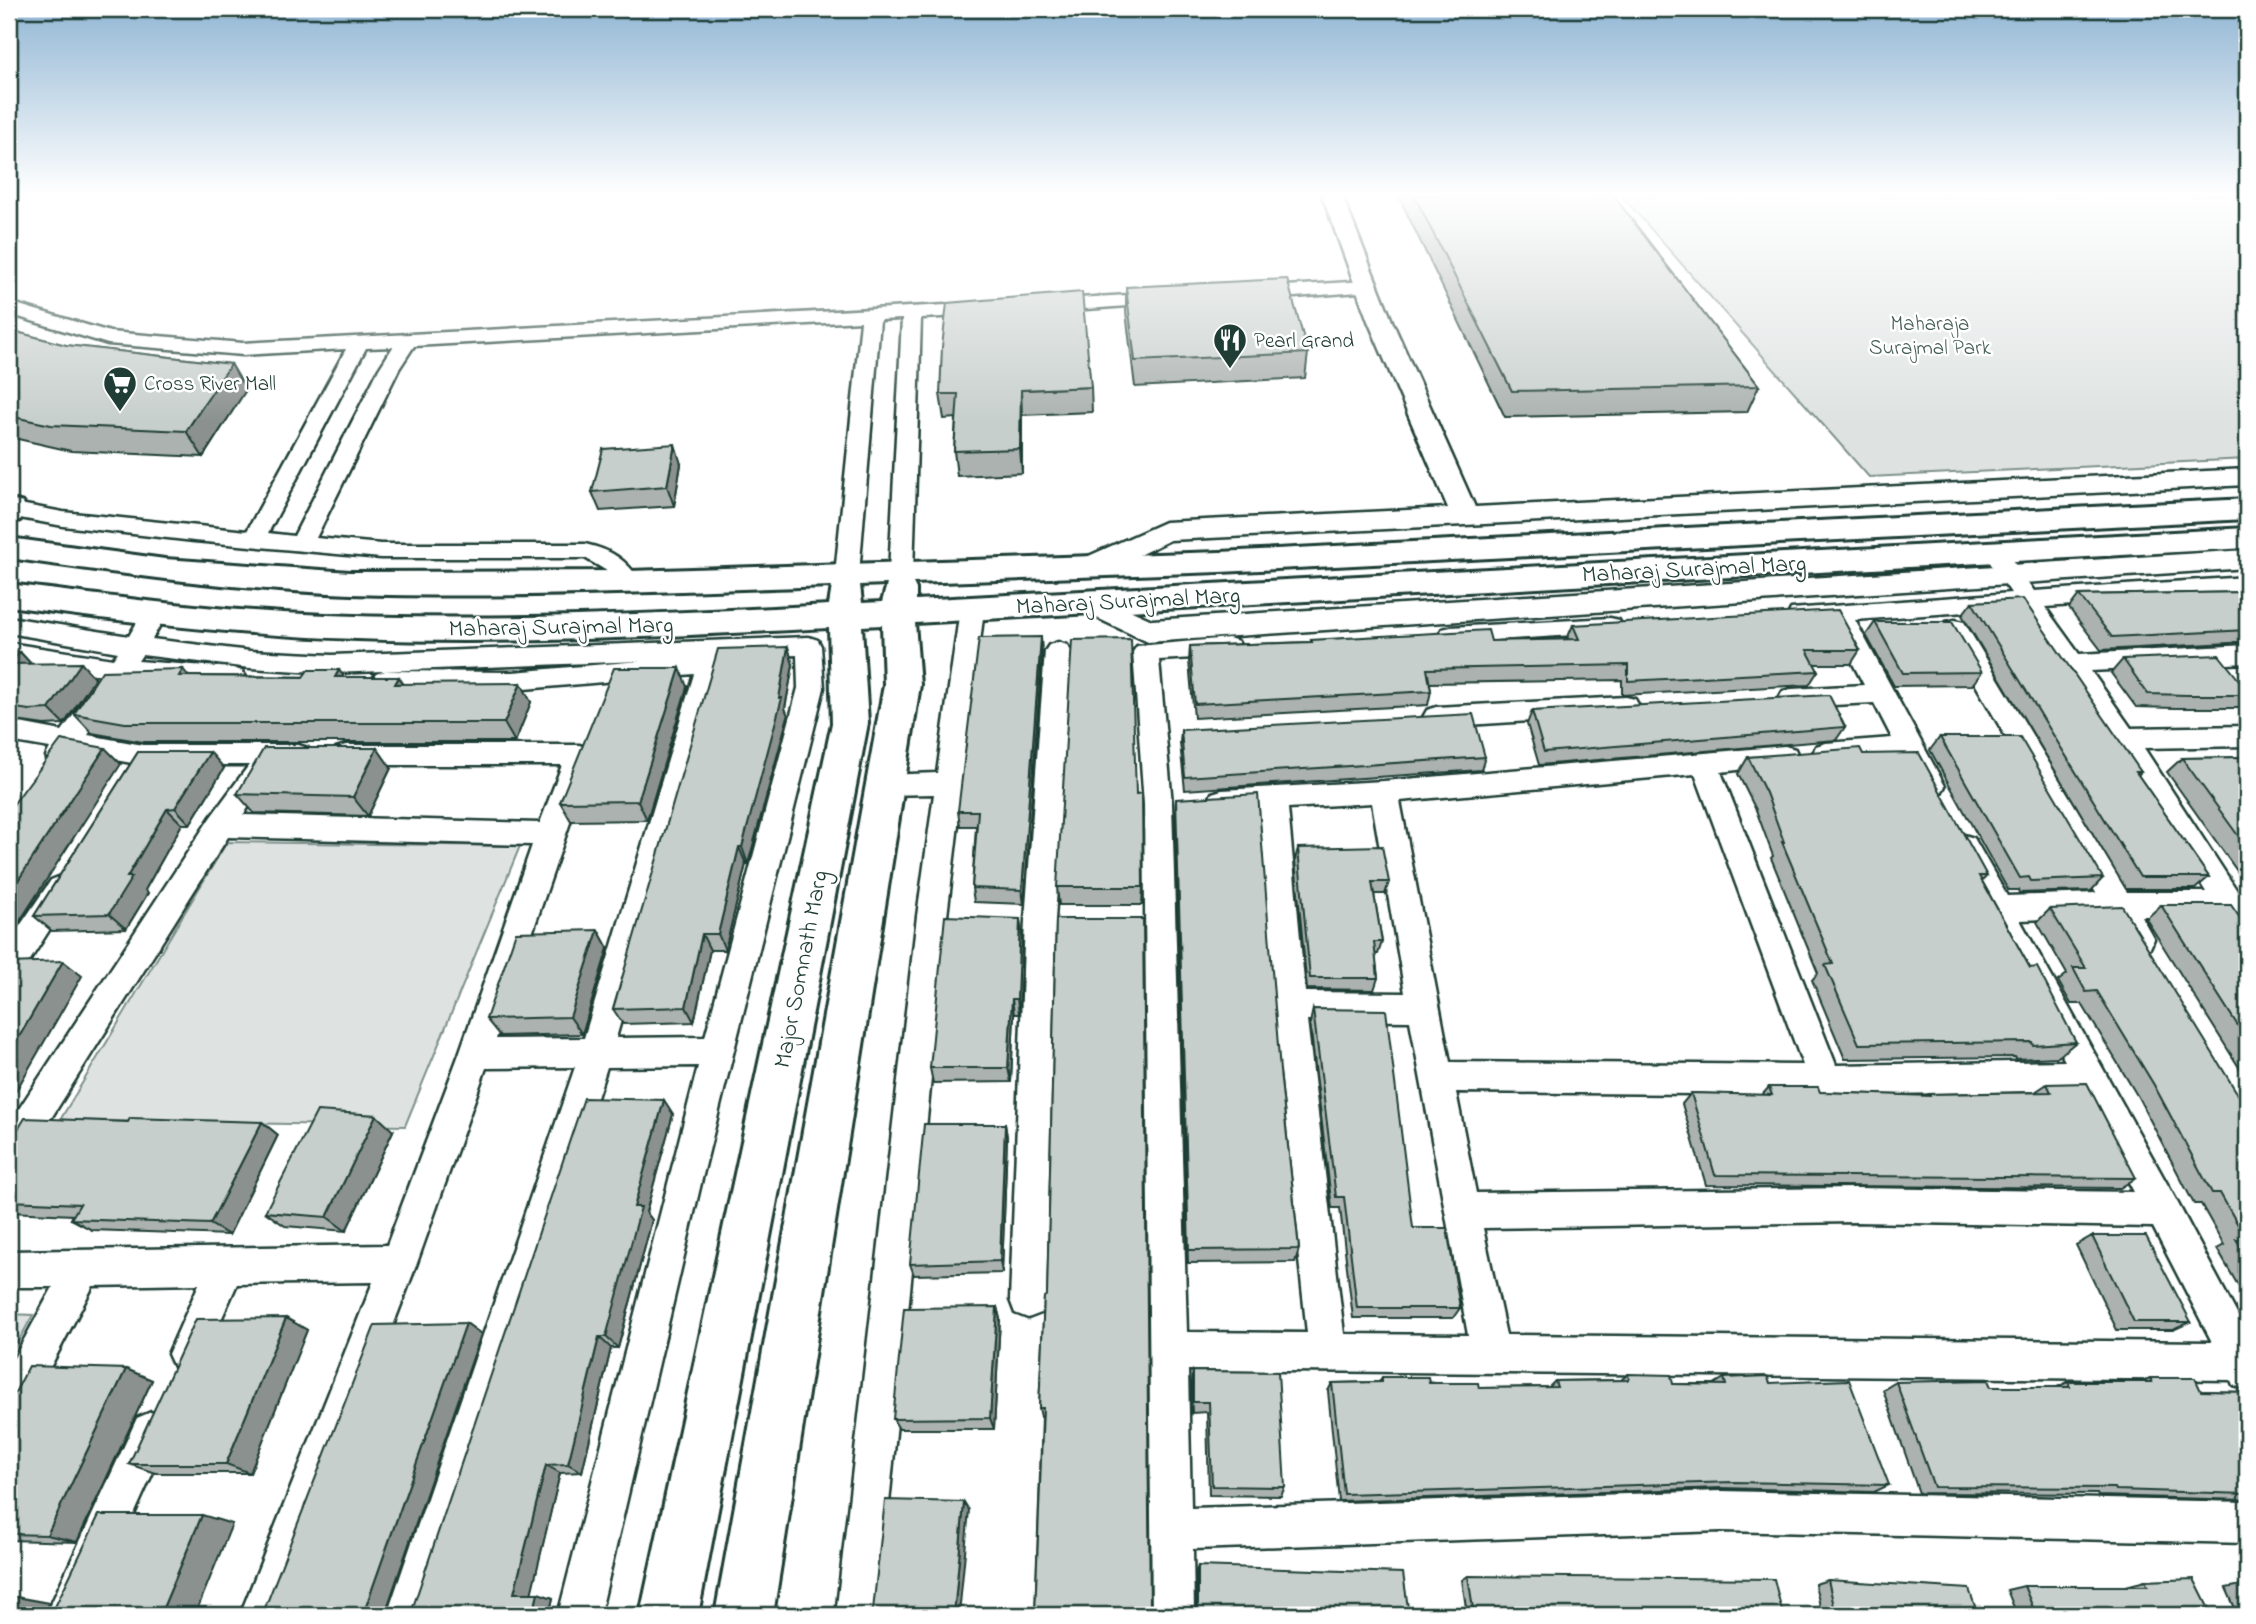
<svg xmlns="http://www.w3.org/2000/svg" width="2256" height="1624" viewBox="0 0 2256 1624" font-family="'Indie Flower',sans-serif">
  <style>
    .green { fill: #dee3e2; stroke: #7e908b; stroke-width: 2 }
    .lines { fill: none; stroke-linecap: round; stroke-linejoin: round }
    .minor-casing { stroke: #1f3d34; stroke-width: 5 }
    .tertiary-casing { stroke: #1f3d34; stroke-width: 5 }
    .secondary-casing { stroke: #1f3d34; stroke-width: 6 }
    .minor { fill: #fff; fill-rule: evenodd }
    .tertiary { fill: #fff; fill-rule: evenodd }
    .secondary { fill: #fff; fill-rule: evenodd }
    .wall { fill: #abb2af; stroke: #1f3d34; stroke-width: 2 }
    .shaded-wall { fill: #8b918f; stroke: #1f3d34; stroke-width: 2 }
    .building { fill: #c7cfcc; stroke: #1f3d34; stroke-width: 2 }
    .labels { text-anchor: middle; stroke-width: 5; stroke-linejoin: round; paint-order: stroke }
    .far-park-label { font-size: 21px; fill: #455e57; stroke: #fff }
    .far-poi-label { font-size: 21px; fill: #1f3d34; stroke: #fff; text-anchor: start }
    .street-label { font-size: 24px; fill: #1f3d34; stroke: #fff }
  </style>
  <rect width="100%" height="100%" fill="#fff"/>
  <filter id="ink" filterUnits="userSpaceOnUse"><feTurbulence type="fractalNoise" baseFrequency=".0143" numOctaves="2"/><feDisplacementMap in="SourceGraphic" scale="14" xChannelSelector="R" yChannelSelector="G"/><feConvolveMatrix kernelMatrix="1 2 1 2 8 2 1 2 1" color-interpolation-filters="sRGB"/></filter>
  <g filter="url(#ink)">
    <path class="green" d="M1621,195H2247V459L1869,477Z
      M227,842L520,846L405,1126L60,1120Z
      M9,1314L33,1315L9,1358Z"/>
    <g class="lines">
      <g class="minor-casing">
        <path id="minor" d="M1366,281L1375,287L1372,291L1254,300L1245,294L1254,288Z
          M1162,293L1169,295L1171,299L1169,303L1045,312L1036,306L1045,300Z
          M9,302L110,332L243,343L983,303L992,309L983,315L921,318L913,573L909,578L901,581L893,578L889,573L902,319L880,320L859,574L855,579L847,582L839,579L835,574L861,321L414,346L399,369L316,538L381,544H585C611,550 626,559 641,582L637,588L629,590L621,588L607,571L585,558H381L194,541L63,526L9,516V502L63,512L247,531L346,349L243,355L108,344L9,314ZM393,347L379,369L294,536L268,533L366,348Z
          M1994,544L2002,546L2034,591L2247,577V593L2045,607L2079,654L2247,645V663L2091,671L2131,728L2247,726V746L2144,748L2247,906V944L2236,940L2222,916H2141L2154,939L2150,948L2139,952L2128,948L2110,917L2020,920L2175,1198L2247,1333V1390L2233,1385L2231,1380L1188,1370L1191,1508L1721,1491L2247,1502V1543L1721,1531L1193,1549L1194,1615H1152L1144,804L1133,652L1137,646L1229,638L1238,641L1241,647L1238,653L1229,656L1159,660L1172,804L1187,1332L1307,1333L1280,1086L1260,810L1222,812L1212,809L1208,801L1212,793L1222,790L1384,781L1785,746L1795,749L1798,756L1795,763L1721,772L1836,1065L2065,1061L1950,846L1954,838L1964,835L1974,838L2007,896L2096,893L1943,628L1946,622L1955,620L1964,622L2127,892H2206L2115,745L2021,608L1855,620L1945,786L1941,793L1931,797L1921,793L1902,757L1826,763L1816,760L1813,753L1816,746L1826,743L1892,738L1874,703L1792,707L1783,705L1779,698L1783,691L1792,689L1864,685L1831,621L1800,623L1791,621L1788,615L1791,609L2011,593L1982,551L1986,546ZM1695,774L1803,1065L1450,1062L1400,801ZM1372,803L1405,993L1305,992L1288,808ZM1307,1020L1410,1021L1468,1335L1344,1334ZM2080,1091L2134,1192L1855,1188L1476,1193L1456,1092L1825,1095ZM1855,1222L2153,1227L2212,1342L1506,1335L1483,1228Z
          M972,601L981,603L984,609L947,916L878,1615H836L917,916L934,794L885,795L875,792L871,785L875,778L885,775L937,773L960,609L963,603Z
          M155,605L164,607L167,613L152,639L250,651L332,655L809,637L818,640L821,646L824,688L702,1179L600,1615H558L698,1066L607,1067L429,1615H387L575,1067L486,1068L417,1263L282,1615H240L373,1282L237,1284L200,1367L187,1373L174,1367L168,1354L199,1284L93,1286L23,1419L9,1424V1367L53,1287H9V1251L387,1245L458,1057L532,845L228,837L21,1166L9,1170V1124L210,818L249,765H143L76,753C68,764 63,767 49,763L46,756L50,748L9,741V721L62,731L102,675L9,661V643L113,659L118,652L9,633V617L129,636L146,607ZM142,655L250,668L332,673L640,661L513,672L385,671L376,674L372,680L376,686L385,689L513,690L694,674L584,1038L496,1039L589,767L586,763L592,755L589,748L579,745H346L336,748L333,755L336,762L346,765H562L540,823L243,815L272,774L275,765L308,762L311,755L308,748L298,745H143L88,735L126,678L233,686L242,683L246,677L242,671L233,668L138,661ZM797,655L798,688L705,1037L616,1038L723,664L719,658Z
          M1610,618L1619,620L1622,626L1619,632L1451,643L1442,641L1439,635L1442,629L1451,627Z
          M1058,642L1067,645L1071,651L1055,920L1046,1300L1041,1313L1028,1318L1015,1313L1010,1300L1025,920L1045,651L1049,645Z
          M1626,697L1635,699L1639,706L1635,713L1626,715L1436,727L1427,724L1423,717L1427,710L1436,707Z
          M61,876L71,880L76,888L20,976L9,980V942L51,880Z
          M151,1412L165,1418L171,1432L89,1615H46L137,1418Z"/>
      </g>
      <g class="tertiary-casing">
        <path id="tertiary" d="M1322,195H1342L1392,321L1475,507L2247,469V485L1170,540L1102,573L1092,576L1082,573L1077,566L1082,559L1165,522L1448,508L1368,321Z
          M2247,550V568L1148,642L1078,609L1074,602L1078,595L1089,592L1152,620Z"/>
      </g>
      <g class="secondary-casing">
        <path id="secondary" d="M2247,499V519L1220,572L913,583L916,589V600L2247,528V548L915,623L920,685L773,1615H715L884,685L882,625L862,626L868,723L698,1615H640L832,723L829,628C672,636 515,645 357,639C240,635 124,622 9,606V584C100,595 191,608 283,613C465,623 647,615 829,605L832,586C672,591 511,599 351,594C236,590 122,574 9,558V538L165,559L350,572L629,571L1220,552ZM887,584L882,602L862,603L860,585Z
          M12,500L23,503L27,510L20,520L9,523V501Z"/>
      </g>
      <use href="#minor" class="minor"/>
      <use href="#tertiary" class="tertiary"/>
      <use href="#secondary" class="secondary"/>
    </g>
    <path class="wall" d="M1398,195H1613L1759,386L1747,412L1505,417Z
      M1126,287L1308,353L1305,378L1135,387L1126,312Z
      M9,330L66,345L231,364L246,390L203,457L71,451L9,437Z
      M1091,387L1092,412L1022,415V473L957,476L954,451L956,418L944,419L940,394Z
      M681,464L674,506L600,511L592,492Z
      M2247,592V644V642L2101,650L2069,608L2079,595Z
      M1972,602L2141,772L2138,775L2209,877L2195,889H2126L1962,615Z
      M1875,622L1982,672L1972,685L1894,686L1866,635Z
      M1573,625L1860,650L1851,664H1814L1818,671L1809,685L1622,695V680L1430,683L1431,691L1428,705L1194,718L1189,661L1190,646L1311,642V640L1491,641L1567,639Z
      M788,647L793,665L785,708L788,716L748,864H746L725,950H710L694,1022L623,1024L613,1009Z
      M9,651L20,652L31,664L95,678L64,724L44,725L9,720Z
      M1042,652L1024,904L974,902L972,888L976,826H960L958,811Z
      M2123,659L2247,690V699L2239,708H2175L2136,707L2111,673Z
      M188,676L345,677L404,684L531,702L515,742H143L92,733L74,714Z
      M687,687L647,820L571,821L560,802Z
      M1532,711L1845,727L1836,740L1539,765L1527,724Z
      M1181,730L1485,757L1481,770L1185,790L1180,743Z
      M1940,737L2103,878L2091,891L2019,893L2018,890H2008L1930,750Z
      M377,748L391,768L368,816L254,813L237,794Z
      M138,752L224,768L190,824H182L145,890L148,893L126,929L52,931L34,916Z
      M1863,754L1987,876L1982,881L2030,968L2076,1042L2058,1057L2016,1059L2015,1057L1845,1059L1812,980L1818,973L1771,858L1773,856L1756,810L1738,774L1748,757Z
      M2247,757V885L2167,772L2182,758Z
      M1176,799L1280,1071L1299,1249L1295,1262L1188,1263L1175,816Z
      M1298,848L1389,882L1385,894H1374L1382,942L1378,954H1375L1378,978L1374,990L1307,989L1295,860Z
      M1057,887H1143L1142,905H1059Z
      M2161,905L2247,928V1080L2146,919Z
      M2050,909L2247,1109V1301L2217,1249L2224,1245L2201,1204H2194L2138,1097L2082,1004H2071L2058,981L2067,974L2037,922Z
      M598,930L608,948L582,1034L500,1036L486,1019Z
      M1022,935L1019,1014H1014L1011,1082L933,1083L930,1068Z
      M1313,1009L1413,1228L1460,1308L1453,1318H1353L1340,1208H1332L1310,1023Z
      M2047,1084L2136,1178L2120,1188L1706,1185L1682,1104L1691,1093L1762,1095L1769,1087L1820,1092L1927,1096L1929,1094L2035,1092Z
      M673,1114L646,1212L652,1220L618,1348H611L582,1472L560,1473L531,1593L553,1598L549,1615L263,1613L466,1323L481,1334L385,1613H411Z
      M128,1122H262L278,1135L229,1235L92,1230L71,1219L73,1215L9,1212V1144Z
      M1005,1124L1007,1137L1002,1273L914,1275L910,1264Z
      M393,1131L346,1231L285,1226L265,1212Z
      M2092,1236L2191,1322L2173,1330H2117L2076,1245Z
      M1044,1297L1150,1610L1153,1613L1196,1612V1572L1198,1566L1409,1615H1035L1042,1417H1041L1039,1408Z
      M997,1307L1000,1319L994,1429H899L893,1419Z
      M286,1318L307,1330L250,1473H155L129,1464Z
      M126,1369L152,1380L77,1542L9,1540V1404Z
      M1193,1371L1285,1487L1281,1496L1209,1495L1207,1412L1192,1413L1191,1382Z
      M1628,1374L1673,1384H1714L1724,1378L1770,1383L1889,1485L1874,1492L1721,1488L1339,1501L1328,1391L1332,1383L1379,1382L1382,1377L1479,1388L1549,1387L1555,1381L1621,1380Z
      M2150,1378L2201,1391L2247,1392V1500L2098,1496L2097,1494L1919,1493L1883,1390L1896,1382L1991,1387H2057L2068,1382H2141Z
      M1468,1576L1783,1615H1467L1462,1580Z
      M1828,1580L1978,1615H1822L1815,1584Z
      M2145,1581L2212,1615H2017L2007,1590L2024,1586H2126Z
      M2247,1584V1615H2238L2226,1588Z"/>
    <path class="shaded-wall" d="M231,364L246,390L203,457L186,431Z
      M1021,390L1022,415V473L1020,449Z
      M675,444L681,464L674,506L667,486Z
      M1041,637L1042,652L1024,904L1022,890Z
      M788,647L793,665L785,708L788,716L748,864L742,847L779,698Z
      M20,652L35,668L9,665V663Z
      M81,663L95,678L64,724L49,709Z
      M680,668L687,687L647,820L638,801Z
      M183,669L199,689L179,676Z
      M339,670L353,689L335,677Z
      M399,677L412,697L395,684Z
      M521,683L531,702L515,742L504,723Z
      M105,748L121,764L9,938V894Z
      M377,748L391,768L368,816L353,797Z
      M210,752L224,768L190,824L175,808Z
      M167,809L182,824L145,890L148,893L126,929L109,914L127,877Z
      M739,847L746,864L725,950L718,934Z
      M1020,919L1022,935L1019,1014L1017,999Z
      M598,930L608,948L582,1034L570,1017Z
      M702,934L710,950L694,1022L686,1007Z
      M63,961L82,976L9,1103V1054Z
      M1012,999L1014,1014L1011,1082L1008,1068Z
      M664,1100L673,1114L646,1212L652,1220L618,1348L606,1337L634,1207Z
      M376,1115L393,1131L346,1231L327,1217Z
      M262,1122L278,1135L229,1235L210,1224Z
      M1005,1124L1007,1137L1002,1273L1000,1261Z
      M997,1307L1000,1319L994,1429L990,1418Z
      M286,1318L307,1330L250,1473L226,1464Z
      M466,1323L481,1334L385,1614L368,1613L365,1609Z
      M599,1337L611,1348L582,1472L568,1464Z
      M126,1369L152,1380L77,1542L47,1535Z
      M546,1465L560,1473L530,1599L514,1593Z
      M964,1502L969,1510L959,1615H954Z
      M202,1515L232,1524L195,1615H160Z
      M538,1593L553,1598L549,1615H533Z
      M11,1596L49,1603L45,1615L9,1611V1604Z"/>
    <path class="building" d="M1414,195H1613L1759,386L1512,391Z
      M1287,279L1308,353L1135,361L1126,287Z
      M1082,292L1091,387L1021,390L1020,449L954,451L958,394H940L942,347L947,303Z
      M9,330L66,345L231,364L186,431L51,425L9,416Z
      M675,444L667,486L592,492L603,449Z
      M2247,592V630L2112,637L2079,595Z
      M2023,599L2141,772H2136L2209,877H2140L1972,602Z
      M1838,610L1860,650H1807L1818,671L1628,681V665L1427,669L1431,691L1195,704L1190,646L1312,642L1311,640L1488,630L1491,641L1579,639L1573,625Z
      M1875,622H1952L1982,672L1903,673Z
      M1041,637L1022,890L972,888L978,811H958L979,638Z
      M1131,639L1136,794L1142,793L1143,887H1057L1072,640Z
      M788,647L779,698H782L742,847H739L718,934H702L686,1007L613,1009L718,649Z
      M9,651L20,652L9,663Z
      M2219,655L2247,690V695H2188L2148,694L2123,659Z
      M81,663L49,709L29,710L9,707V664Z
      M614,668H680L638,801L560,802Z
      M183,669L179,676L303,677L308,670H339L335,677H399L395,684L521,683L504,723H125L74,714L102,671Z
      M1829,695L1845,727L1544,752L1532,711Z
      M1473,714L1485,757L1185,777L1181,730Z
      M1940,737H2020L2103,878L2031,881L2029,877L2020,878Z
      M61,740L105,748L9,894V810Z
      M264,748H377L353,797L237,794Z
      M1860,748L1863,754L1919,753L1987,876H1979L2030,968L2037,967L2076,1042L2033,1045L2032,1042L1859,1044L1825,965L1833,964L1782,842H1784L1766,793L1748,757Z
      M138,752H210L175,808L167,809L127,877H132L109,914L34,916Z
      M2247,757V848L2182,758Z
      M1258,794L1280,1071L1299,1249L1189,1250L1176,799Z
      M1382,846L1389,882H1372L1382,942H1374L1378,978H1310L1298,848Z
      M2161,905H2231L2247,928V1040Z
      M2122,906L2247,1109V1257L2236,1239H2246L2220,1193H2212L2154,1085L2097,991L2086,992L2073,968H2086L2050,909Z
      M945,916L1020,919L1017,999H1012L1008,1068H930Z
      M1056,919H1143L1150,1610L1153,1613L1198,1612V1566L1403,1573L1409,1615H1035L1043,1408H1039L1044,1297L1047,1295Z
      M598,930L570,1017L486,1019L516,932Z
      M63,961L9,1054V963Z
      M1313,1009L1386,1010L1413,1228H1447L1460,1308H1357L1344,1197H1336Z
      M2087,1083L2136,1178L1715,1175L1691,1093L1772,1095L1769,1087H1818L1820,1092L1930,1096L1929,1094L2051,1092L2047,1084Z
      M584,1098L664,1100L634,1207H641L606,1337H599L568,1464L546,1465L514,1593H538L533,1615H254V1613H263L375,1325L466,1323L365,1609L368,1613H411Z
      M317,1111L376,1115L327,1217L265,1212Z
      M25,1118L128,1122L130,1118L262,1122L210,1224L71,1219L80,1204L9,1201V1144Z
      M924,1124H1005L1000,1261L910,1264Z
      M2092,1236H2146L2191,1322H2134Z
      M997,1307L990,1418L893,1419L904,1308Z
      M286,1318L226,1464H129L196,1319Z
      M29,1366L126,1369L47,1535L9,1534V1404Z
      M1193,1371L1278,1372L1285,1487L1212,1486L1209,1402H1193Z
      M1628,1374L1671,1375L1673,1384L1726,1385L1724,1378L1767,1376L1770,1383L1849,1380L1889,1485L1733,1482L1344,1494L1332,1383L1382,1382V1377H1428L1429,1383H1478L1479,1388L1557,1387L1555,1381L1629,1380Z
      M2150,1378H2195L2201,1391L2247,1392V1494L2116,1490L2115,1488L1934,1487L1896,1382L1988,1380L1991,1387H2070L2068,1382H2152Z
      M885,1500L964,1502L954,1615H867L868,1612L873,1610Z
      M99,1515H202L160,1615H9V1610L53,1611Z
      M1468,1576L1774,1579L1783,1615H1474Z
      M2194,1579L2212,1615H2036L2024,1586H2148L2145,1581Z
      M1828,1580L1969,1589L1978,1615H1836Z"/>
  </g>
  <linearGradient id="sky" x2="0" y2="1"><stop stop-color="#91b6d4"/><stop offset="0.46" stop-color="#fff"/><stop offset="1" stop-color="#fff" stop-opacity="0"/></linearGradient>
  <rect width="2256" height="422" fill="url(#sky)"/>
  <defs>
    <g id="restaurant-pin" transform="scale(1.75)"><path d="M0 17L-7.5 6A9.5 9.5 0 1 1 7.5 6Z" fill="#1f3d34" stroke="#fff"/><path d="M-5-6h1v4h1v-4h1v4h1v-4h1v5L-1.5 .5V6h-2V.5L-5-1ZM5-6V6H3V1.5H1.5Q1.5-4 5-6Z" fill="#fff"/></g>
    <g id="supermarket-pin" transform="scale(1.75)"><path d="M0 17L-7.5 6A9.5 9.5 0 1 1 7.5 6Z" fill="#1f3d34" stroke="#fff"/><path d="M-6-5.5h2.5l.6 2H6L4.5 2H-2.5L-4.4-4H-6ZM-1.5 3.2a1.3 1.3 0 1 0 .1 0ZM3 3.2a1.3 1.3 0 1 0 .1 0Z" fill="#fff"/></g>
  </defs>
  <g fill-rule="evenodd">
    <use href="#restaurant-pin" x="1230" y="340"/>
    <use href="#supermarket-pin" x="120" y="383"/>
  </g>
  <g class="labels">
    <g class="far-park-label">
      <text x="1930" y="330">Maharaja<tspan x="1930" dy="24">Surajmal Park</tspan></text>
    </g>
    <g class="far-poi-label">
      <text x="1254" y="347">Pearl Grand</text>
      <text x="144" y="390">Cross River Mall</text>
    </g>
    <g class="street-label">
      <text transform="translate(1694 568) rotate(-3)" y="8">Maharaj Surajmal Marg</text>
      <text transform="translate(1128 600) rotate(-3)" y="8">Maharaj Surajmal Marg</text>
      <text transform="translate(561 626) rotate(-1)" y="8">Maharaj Surajmal Marg</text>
      <text transform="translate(800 969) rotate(-79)" y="8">Major Somnath Marg</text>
    </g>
  </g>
  <rect width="2256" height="1624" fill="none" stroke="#fff" stroke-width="35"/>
  <rect x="18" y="18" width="2221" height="1589" fill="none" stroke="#1f3d34" stroke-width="2.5" filter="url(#ink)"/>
</svg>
